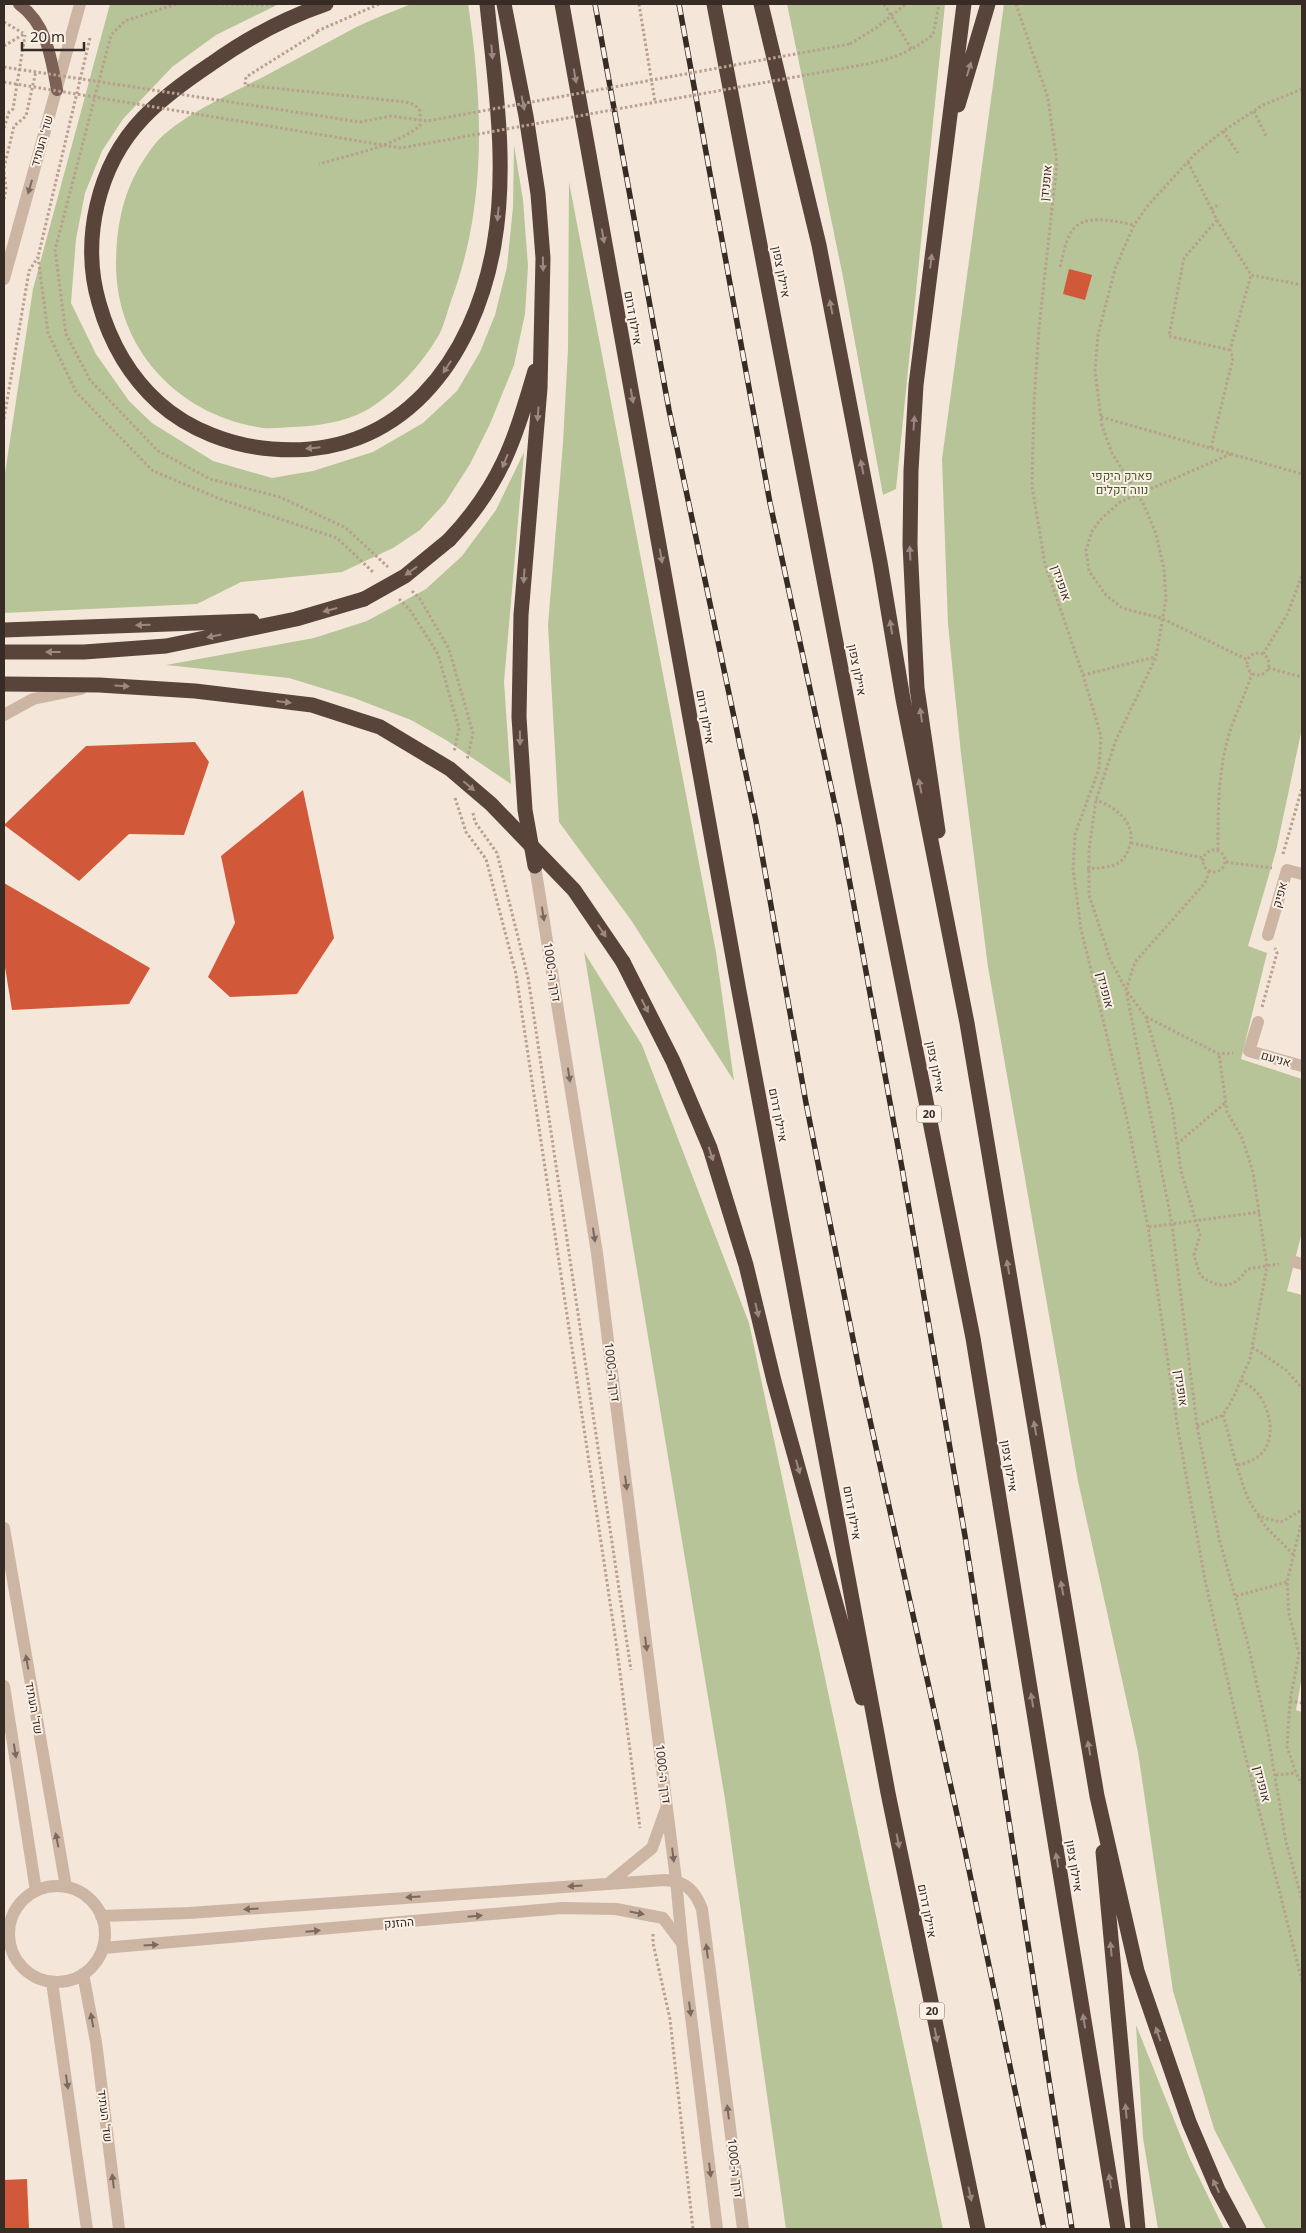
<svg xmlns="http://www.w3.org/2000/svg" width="1306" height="2233" viewBox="0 0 1306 2233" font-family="'Noto Sans',Heebo,sans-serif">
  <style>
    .green { fill: #b6c497 }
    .building { fill: #d15939 }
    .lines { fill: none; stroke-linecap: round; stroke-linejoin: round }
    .path { stroke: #b99f8e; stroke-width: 3; stroke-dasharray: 2.5 2.5; stroke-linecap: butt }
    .minor { stroke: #cdb5a4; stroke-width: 12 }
    .primary { stroke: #7b6156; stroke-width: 12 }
    .motorway { stroke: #59443c; stroke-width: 15 }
    .rail-casing { stroke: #372b26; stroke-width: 5.5 }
    .rail { stroke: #fbf0e6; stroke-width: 4; stroke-dasharray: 11; stroke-linecap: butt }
    .path-bridge { stroke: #b99f8e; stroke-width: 3; stroke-dasharray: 2.5 2.5; stroke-linecap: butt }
    .motorway-bridge { stroke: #59443c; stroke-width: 15 }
    .oneway { fill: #9a8980 }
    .oneway2 { fill: #7a695f }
    .labels { text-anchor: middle; stroke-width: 4; stroke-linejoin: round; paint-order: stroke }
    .shield { fill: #fbf0e6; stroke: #726660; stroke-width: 1 }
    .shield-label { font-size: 11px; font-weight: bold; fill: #372b26 }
    .street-label { font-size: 12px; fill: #372b26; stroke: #fbf0e6 }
    .park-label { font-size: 12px; fill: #485828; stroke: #fbf0e6 }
  </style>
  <rect width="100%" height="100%" fill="#f4e6d9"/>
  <path class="green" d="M110,4H279L216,35L172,67L123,119L102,151L85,193L76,239L71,303L96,354L129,401L152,423L213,461L272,478L313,471L373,452L423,423L457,391L480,352L495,315L507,267L513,207L514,145L523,200L528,266L525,314L514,365L490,424L470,464L445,503L420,530L393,548L342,572L241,582L197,604L4,613V480L33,289Z
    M411,4H468C483,102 487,204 452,298C448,309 445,322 440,333C423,363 395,394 365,411C345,422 316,426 294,427C284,427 273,429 263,428C179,416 115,349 116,262C117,216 126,181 155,144C176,118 234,92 263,77C292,62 320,46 349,31C369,20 390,13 411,4Z
    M787,4H945L896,489L883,495L843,277Z
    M1004,4H1302V728L1276,851L1248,946L1267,953L1241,1059L1302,1079V1232L1287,1291L1302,1295V1676L1296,1710L1302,1712V2229H1266L1214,2129L1173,1991L1138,1752L1078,1481L988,967L961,754L948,624L942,459Z
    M569,182L716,952L734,1081L631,920L559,822L548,625L563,443L568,349Z
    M524,452L504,682L511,784L446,740L411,720L354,698L289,678L166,665L314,638L367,621L426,589L462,556L496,510Z
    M584,952L642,1045L749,1323L943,2229H786L725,1799Z
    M1136,2025L1189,2157L1224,2229H1158L1143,2138Z"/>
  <path class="building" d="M1069,269L1092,275L1085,300L1063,294Z
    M195,742L209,762L184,835L129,834L79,881L4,825L86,746Z
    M303,790L334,938L297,994L230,997L208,977L235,923L221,856Z
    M4,883L150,968L129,1004L12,1010L4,961Z
    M27,2179L29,2229H4V2180Z"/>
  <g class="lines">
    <path class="path" d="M176,4L125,21L111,35L55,250L66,334L90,380L158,451L210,479L280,497L346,528L388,567
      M216,4L274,5
      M639,4L655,102
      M884,4L912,50
      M1016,4L1048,98L1057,163L1039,328L1034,403L1032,486L1045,564L1083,675L1101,736L1099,769L1075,834L1073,869L1081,929L1127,1119L1148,1227L1178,1430L1205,1580L1237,1722L1302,1981
      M4,22L23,33
      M317,31L379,4
      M318,32L246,77L245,85L406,102L415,105L420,111V126C392,147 353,154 319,164
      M90,38L38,257L48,333L76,392L153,471L223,500L337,538L374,573
      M850,44L876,28L906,4
      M4,46L24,34
      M856,66C889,60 906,55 933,35L939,4
      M1302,89L1263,105L1223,131L1196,153L1150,203L1134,225L1115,269L1098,335L1095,371L1102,426L1112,453L1144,505L1156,534L1164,569L1166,599L1156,657L1116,740L1096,800L1089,850V895L1110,959L1126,990L1172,1224L1197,1426L1219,1538L1248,1644L1268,1735L1286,1842L1302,1900
      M1254,111L1267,138
      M4,128L9,112L13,109L25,35
      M1223,131L1238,153
      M1188,162L1217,220L1251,275L1302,285
      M4,168L14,126L26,116L36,71
      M4,172L6,188L4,200
      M1211,209L1220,204
      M1217,220L1184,258L1169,336L1230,350
      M1060,267C1063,257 1064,246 1069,236C1080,211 1114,221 1134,225
      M1101,417L1302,474
      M4,419L29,271L38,257
      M1211,448L1233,358L1230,350L1251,275
      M1231,454L1120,502L1100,520L1092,531L1086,550L1089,571L1106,595L1122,608L1161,618L1248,660
      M412,591L420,599L449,649L473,733L467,760
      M399,599L410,610L438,654L459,729L454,752
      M1247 664a11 11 0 1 1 22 0a11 11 0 1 1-22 0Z
      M1263,654L1288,613L1302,575
      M1268,668L1302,677
      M1083,675L1155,657
      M455,798L466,832L486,859L516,974L617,1649L640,1828
      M473,813L475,822L497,853L528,977L631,1670
      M1131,843L1203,858
      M1203 861a11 11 0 1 1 22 0a11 11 0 1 1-22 0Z
      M1218,850C1218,811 1218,769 1230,731C1237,711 1246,692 1252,673
      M1283,854L1302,788
      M1226,862L1272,868
      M1087,869C1096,868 1106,868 1114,865C1122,862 1126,856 1129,848C1138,824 1116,807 1096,800
      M1209,871L1205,883L1135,962L1126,990L1146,1017L1172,1107L1181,1171L1200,1235L1194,1255L1200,1275C1218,1289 1234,1290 1247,1269L1279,1264
      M1262,1007L1277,953L1275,948
      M1146,1017L1219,1054L1233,1053
      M1177,1144L1225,1103
      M1149,1227L1260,1212
      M1252,1347L1286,1370L1302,1388
      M1223,1415C1231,1441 1241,1492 1256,1512C1261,1519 1273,1520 1281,1522L1302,1510
      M1197,1426L1223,1415L1233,1398L1250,1359L1267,1266L1253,1172L1242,1138L1227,1112L1219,1054
      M1238,1465C1246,1463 1256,1460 1262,1453C1276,1438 1270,1410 1259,1395C1255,1389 1247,1384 1241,1380
      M1258,1516C1268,1532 1283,1542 1295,1557
      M1302,1520L1287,1582L1289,1614L1299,1654L1290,1701L1287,1747L1296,1773L1302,1784
      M1236,1596L1287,1582
      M1290,1701L1302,1703
      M1276,1775L1296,1773
      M653,1934V1943L670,2019L693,2229"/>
    <path class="minor" d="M4,279L80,4
      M4,715L33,699L81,689
      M535,866L597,1253L676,1880L682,1943L717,2229
      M1268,935L1287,870L1302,874
      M1258,1022L1249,1051L1302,1066
      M1295,1262L1302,1264
      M4,1528L66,1887
      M4,1686L36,1891
      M608,1884L652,1848L666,1809
      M9 1934a48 48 0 1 1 96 0a48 48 0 1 1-96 0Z
      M101,1916L189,1913L665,1880C686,1881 695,1891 702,1909L743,2229
      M103,1948L562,1908L616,1909L663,1918L681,1942
      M83,1974L96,2042L119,2229
      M52,1982L87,2229"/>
    <path class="primary" d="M19,4C47,24 51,58 57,90"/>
    <path class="motorway" d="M326,4C285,18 246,39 211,64C187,80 163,97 143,118C97,166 81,241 99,303C110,342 129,376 159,403C189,430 232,446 272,449C400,460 474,360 494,245C508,166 495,83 487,4
      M504,4L526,116L538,194L543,258L540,388L521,615L519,717L525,810L535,866
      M562,4L739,991L888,1793L978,2229
      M714,4L863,784L973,1338L1118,2229
      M761,4L819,245L880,562L903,699L967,1023L1097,1796L1137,1971L1189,2122L1218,2190L1239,2229
      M958,105L988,4
      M449,540C501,485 514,442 535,371
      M4,630L252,621
      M4,652H84L166,646L296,619L364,599
      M4,684L99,685L195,691L312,705L380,727L430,757
      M938,831L917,688L910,544L911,471L916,385L964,4
      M623,962L673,1061L710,1148L746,1265L774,1381L862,1698
      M1103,1852L1138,2229"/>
    <g class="rail-casing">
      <path id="rail" d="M595,4L669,410L756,821L806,1103L862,1384L964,1846L1044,2229
        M679,4L770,503L839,824L902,1168L965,1536L1072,2229"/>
    </g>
    <use href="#rail" class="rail"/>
    <path class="path-bridge" d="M4,67L360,122L391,116L427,121L850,44
      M4,82L401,148L856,66"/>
    <path class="motorway-bridge" d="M364,599L405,576L449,540
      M430,757L450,769L491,804L574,890L623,962"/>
  </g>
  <defs><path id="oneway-solid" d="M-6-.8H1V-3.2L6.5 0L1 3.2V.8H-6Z" transform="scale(1.25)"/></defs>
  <g class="oneway">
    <use href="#oneway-solid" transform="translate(492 52) rotate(85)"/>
    <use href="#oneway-solid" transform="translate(969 69) rotate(-73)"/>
    <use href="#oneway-solid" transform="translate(575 76) rotate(80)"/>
    <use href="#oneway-solid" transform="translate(523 103) rotate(79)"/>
    <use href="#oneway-solid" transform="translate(498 214) rotate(96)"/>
    <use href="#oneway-solid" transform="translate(603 236) rotate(80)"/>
    <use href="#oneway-solid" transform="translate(931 261) rotate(-83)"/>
    <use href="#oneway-solid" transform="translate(543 264) rotate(89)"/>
    <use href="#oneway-solid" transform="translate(831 307) rotate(-101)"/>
    <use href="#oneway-solid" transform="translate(447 367) rotate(123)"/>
    <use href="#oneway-solid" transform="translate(632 396) rotate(80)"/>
    <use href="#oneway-solid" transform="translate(538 414) rotate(94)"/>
    <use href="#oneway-solid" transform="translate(914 423) rotate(-86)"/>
    <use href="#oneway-solid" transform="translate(313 448) rotate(174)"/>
    <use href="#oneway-solid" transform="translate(505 461) rotate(112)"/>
    <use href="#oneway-solid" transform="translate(862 467) rotate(-101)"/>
    <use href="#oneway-solid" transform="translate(910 553) rotate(-93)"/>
    <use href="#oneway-solid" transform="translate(661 556) rotate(80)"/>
    <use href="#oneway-solid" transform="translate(411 571) rotate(144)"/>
    <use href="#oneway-solid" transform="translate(524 576) rotate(94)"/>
    <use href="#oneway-solid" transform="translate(330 610) rotate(165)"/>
    <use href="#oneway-solid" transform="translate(143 625) rotate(178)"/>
    <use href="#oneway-solid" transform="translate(891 627) rotate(-99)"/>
    <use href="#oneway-solid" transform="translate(214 636) rotate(168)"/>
    <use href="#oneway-solid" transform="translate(53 652) rotate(180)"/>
    <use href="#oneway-solid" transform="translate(122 686) rotate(4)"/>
    <use href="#oneway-solid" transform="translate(284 702) rotate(7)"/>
    <use href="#oneway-solid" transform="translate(921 715) rotate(-98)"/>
    <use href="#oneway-solid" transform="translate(520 738) rotate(89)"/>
    <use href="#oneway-solid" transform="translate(469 786) rotate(40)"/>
    <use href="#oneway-solid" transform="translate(920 786) rotate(-101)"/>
    <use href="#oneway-solid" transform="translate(602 931) rotate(56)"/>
    <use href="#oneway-solid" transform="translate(645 1006) rotate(63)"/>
    <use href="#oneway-solid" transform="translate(711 1154) rotate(72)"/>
    <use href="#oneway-solid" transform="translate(1008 1267) rotate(-100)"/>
    <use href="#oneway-solid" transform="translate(757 1310) rotate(77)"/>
    <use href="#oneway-solid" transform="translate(1035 1428) rotate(-100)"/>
    <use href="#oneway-solid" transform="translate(798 1467) rotate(74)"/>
    <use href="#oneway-solid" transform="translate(1062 1588) rotate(-100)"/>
    <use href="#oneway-solid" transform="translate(1032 1700) rotate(-99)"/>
    <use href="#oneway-solid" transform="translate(1089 1748) rotate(-100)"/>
    <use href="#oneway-solid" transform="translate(898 1841) rotate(79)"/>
    <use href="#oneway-solid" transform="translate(1057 1860) rotate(-99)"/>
    <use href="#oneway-solid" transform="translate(1111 1949) rotate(-95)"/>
    <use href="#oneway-solid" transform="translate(1084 2021) rotate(-99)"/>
    <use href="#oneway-solid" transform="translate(1158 2034) rotate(-109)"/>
    <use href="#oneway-solid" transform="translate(936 2035) rotate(79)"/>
    <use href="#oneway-solid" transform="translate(1126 2111) rotate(-95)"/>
    <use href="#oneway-solid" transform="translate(1110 2181) rotate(-99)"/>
    <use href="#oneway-solid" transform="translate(1216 2186) rotate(-115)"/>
    <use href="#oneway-solid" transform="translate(970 2194) rotate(78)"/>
  </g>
  <g class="oneway2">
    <use href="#oneway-solid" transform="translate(30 187) rotate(106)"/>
    <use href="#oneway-solid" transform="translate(543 914) rotate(81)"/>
    <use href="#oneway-solid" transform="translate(569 1075) rotate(81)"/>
    <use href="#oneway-solid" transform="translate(594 1235) rotate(81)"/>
    <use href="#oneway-solid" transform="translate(626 1483) rotate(83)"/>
    <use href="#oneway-solid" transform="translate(646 1644) rotate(83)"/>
    <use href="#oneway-solid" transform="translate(27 1662) rotate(-100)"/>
    <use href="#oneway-solid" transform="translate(15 1751) rotate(81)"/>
    <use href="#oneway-solid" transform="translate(57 1840) rotate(-101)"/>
    <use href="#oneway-solid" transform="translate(673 1855) rotate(83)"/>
    <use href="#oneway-solid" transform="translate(575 1886) rotate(177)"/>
    <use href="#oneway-solid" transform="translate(413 1897) rotate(176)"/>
    <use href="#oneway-solid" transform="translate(251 1909) rotate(176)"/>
    <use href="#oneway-solid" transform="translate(637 1913) rotate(11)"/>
    <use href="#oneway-solid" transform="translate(475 1916) rotate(-5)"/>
    <use href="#oneway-solid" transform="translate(313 1931) rotate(-5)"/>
    <use href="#oneway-solid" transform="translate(151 1945) rotate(-4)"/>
    <use href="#oneway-solid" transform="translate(707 1951) rotate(-97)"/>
    <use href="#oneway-solid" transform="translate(690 2009) rotate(83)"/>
    <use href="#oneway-solid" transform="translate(92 2020) rotate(-100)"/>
    <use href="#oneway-solid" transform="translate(67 2082) rotate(82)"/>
    <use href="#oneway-solid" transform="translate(728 2112) rotate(-97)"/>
    <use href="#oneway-solid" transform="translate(710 2170) rotate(83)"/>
    <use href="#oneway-solid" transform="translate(113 2181) rotate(-97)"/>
  </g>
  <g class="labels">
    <g class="shield">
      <rect x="916.5" y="1105.5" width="25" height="17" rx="4"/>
      <rect x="919.5" y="2002.5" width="25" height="17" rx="4"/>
    </g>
    <g class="shield-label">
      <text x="929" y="1118">20</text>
      <text x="932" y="2015">20</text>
    </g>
    <g class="street-label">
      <text transform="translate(42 141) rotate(-74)" y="4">שד' העתיד</text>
      <text transform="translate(1046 183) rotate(-84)" y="4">אופנידן</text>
      <text transform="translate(781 272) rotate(79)" y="4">איילון צפון</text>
      <text transform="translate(633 318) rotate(80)" y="4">איילון דרום</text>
      <text transform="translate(1061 583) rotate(71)" y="4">אופנידן</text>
      <text transform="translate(857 670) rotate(79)" y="4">איילון צפון</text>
      <text transform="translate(705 717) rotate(80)" y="4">איילון דרום</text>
      <text transform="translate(1280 895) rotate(-74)" y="4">אפיק</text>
      <text transform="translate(552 972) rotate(81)" y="4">דרך ה-1000</text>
      <text transform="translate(1105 990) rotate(76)" y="4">אופנידן</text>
      <text transform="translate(1276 1059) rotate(16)" y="4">אניעם</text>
      <text transform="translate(935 1067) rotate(79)" y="4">איילון צפון</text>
      <text transform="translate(778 1115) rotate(79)" y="4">איילון דרום</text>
      <text transform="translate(612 1372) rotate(83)" y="4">דרך ה-1000</text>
      <text transform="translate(1181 1388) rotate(82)" y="4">אופנידן</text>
      <text transform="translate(1009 1466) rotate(81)" y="4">איילון צפון</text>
      <text transform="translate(852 1513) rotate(80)" y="4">איילון דרום</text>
      <text transform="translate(34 1708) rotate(80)" y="4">שד' העתיד</text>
      <text transform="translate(663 1774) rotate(83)" y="4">דרך ה-1000</text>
      <text transform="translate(1262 1784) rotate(76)" y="4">אופנידן</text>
      <text transform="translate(1074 1866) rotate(81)" y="4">איילון צפון</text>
      <text transform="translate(927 1911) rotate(79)" y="4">איילון דרום</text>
      <text transform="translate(399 1923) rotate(-5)" y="4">ההזנק</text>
      <text transform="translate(105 2116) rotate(83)" y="4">שד' העתיד</text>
      <text transform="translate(735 2168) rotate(83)" y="4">דרך ה-1000</text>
    </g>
    <g class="park-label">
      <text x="1122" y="480">פארק היקפי<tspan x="1122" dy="14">נווה דקלים</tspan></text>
    </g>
  </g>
  <rect width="1306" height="2233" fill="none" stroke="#372b26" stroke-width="10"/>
  <path d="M22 42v8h62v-8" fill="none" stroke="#372b26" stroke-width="2.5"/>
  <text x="30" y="42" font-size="15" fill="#372b26" stroke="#fbf0e6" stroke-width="4" paint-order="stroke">20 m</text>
</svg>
